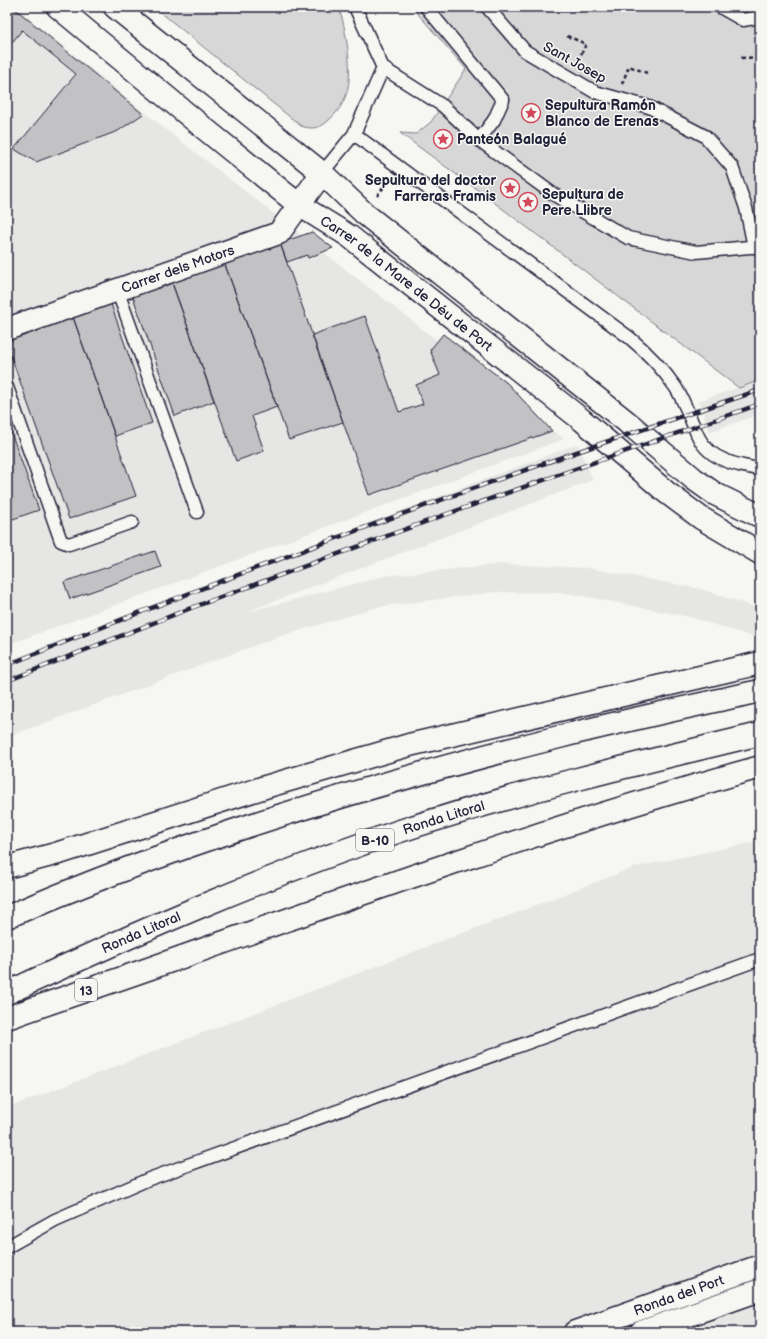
<svg xmlns="http://www.w3.org/2000/svg" width="767" height="1339" viewBox="0 0 767 1339" font-family="'Balsamiq Sans',sans-serif">
  <style>
    .built { fill: #e6e6e4 }
    .green { fill: #d7d7d7; stroke: #7c7c89 }
    .building { fill: #c2c2c4; stroke: #22223b }
    .lines { fill: none; stroke-linecap: round; stroke-linejoin: round }
    .service-casing { stroke: #22223b; stroke-width: 15 }
    .minor-casing { stroke: #22223b; stroke-width: 25 }
    .trunk-casing { stroke: #22223b; stroke-width: 25 }
    .path { stroke: #22223b; stroke-width: 2.5; stroke-dasharray: 4 3; stroke-linecap: butt }
    .service { stroke: #f6f6f2; stroke-width: 12 }
    .minor { stroke: #f6f6f2; stroke-width: 22 }
    .trunk { stroke: #f6f6f2; stroke-width: 22 }
    .rail-casing { stroke: #22223b; stroke-width: 4.5 }
    .rail { stroke: #f6f6f2; stroke-width: 3; stroke-dasharray: 9; stroke-linecap: butt }
    .labels { text-anchor: middle; stroke-width: 3; stroke-linejoin: round; paint-order: stroke }
    .shield { fill: #f6f6f2; stroke: #626272; stroke-width: 1 }
    .shield-label { font-size: 13px; font-weight: bold; fill: #22223b }
    .street-label { font-size: 14px; fill: #22223b; stroke: #f6f6f2 }
    .poi-label { font-size: 14px; font-weight: bold; fill: #22223b; stroke: #f6f6f2; text-anchor: start }
  </style>
  <rect width="100%" height="100%" fill="#f6f6f2"/>
  <filter id="ink" filterUnits="userSpaceOnUse"><feTurbulence type="fractalNoise" baseFrequency=".025" numOctaves="2"/><feDisplacementMap in="SourceGraphic" scale="8" xChannelSelector="R" yChannelSelector="G"/><feConvolveMatrix kernelMatrix="1 2 1 2 8 2 1 2 1" color-interpolation-filters="sRGB"/></filter>
  <g filter="url(#ink)">
    <path class="built" d="M7,7H15L169,132L564,439L7,645Z
      M760,380V414L709,432L699,401Z
      M577,444L593,480L243,613L384,576L502,564L588,568L701,589L760,609V639L690,617L567,593L494,592L378,607L275,638L7,737V661Z
      M760,841V1332H7V1108L635,867Z"/>
    <path class="green" d="M154,7H338C343,18 345,31 347,43C351,72 353,99 329,120C321,128 312,130 301,126Z
      M412,7H760V380L739,388L491,200L400,133L416,134L431,122L466,69Z"/>
    <path class="building" d="M7,7H13L143,114L118,131L36,162L14,149L76,74L22,30L7,49Z
      M312,232L333,248L308,258L307,255L287,262L280,243Z
      M280,243L343,422L289,440L224,262Z
      M224,262L277,407L252,416L264,451L236,461L171,280Z
      M171,280L214,401L175,416L132,294Z
      M110,301L152,423L115,436L73,317Z
      M365,316L399,412L423,404L416,385L440,375L430,350L443,334L507,383L552,431L369,495L312,335Z
      M73,317L136,496L69,519L7,345V340Z
      M7,421L39,510L7,521Z
      M155,551L161,567L70,599L64,582Z"/>
    <g class="lines">
      <g class="service-casing">
        <path id="service" d="M426,7L503,100L494,120L479,140
          M487,7L525,51L595,92L649,107L705,136L732,167L746,208L754,247
          M720,7L743,20L760,17
          M383,68L443,106L479,140L553,194L628,238L696,252L760,246
          M354,134L630,338C648,353 663,369 676,388C686,404 691,422 699,438C710,460 738,466 760,469
          M322,173L354,134L383,68L355,7
          M116,291L119,295L197,512
          M7,387L61,541L69,544L132,522
          M7,1247L55,1220L149,1179L760,959"/>
      </g>
      <g class="minor-casing">
        <g id="minor">
          <path id="s1" d="M58,7L205,129L299,205L349,236L582,420L666,492L701,518L760,553"/>
          <path d="M115,7L322,173L365,214L627,422L694,479L715,494L760,516"/>
          <path id="s2" d="M7,329L279,233L322,173"/>
          <path id="s3" d="M575,1332L760,1266"/>
          <path d="M641,1332L760,1290"/>
        </g>
      </g>
      <g class="trunk-casing">
        <g id="trunk">
          <path d="M7,867L59,853L265,787L409,745L760,663"/>
          <path d="M7,917C185,840 372,784 559,737C626,720 693,706 760,691"/>
          <path id="s4" d="M7,993C135,933 265,876 400,831C518,792 639,763 760,734"/>
          <path d="M7,1018C59,999 112,982 165,963C362,893 558,824 760,767"/>
        </g>
      </g>
      <path class="path" d="M567,36L586,44L577,63
        M741,58L760,57
        M622,84L629,66L647,73
        M377,196L389,180"/>
      <use href="#service" class="service"/>
      <use href="#minor" class="minor"/>
      <use href="#trunk" class="trunk"/>
      <g class="rail-casing">
        <path id="rail" d="M7,665C255,565 506,474 760,390
          M7,681L191,608L436,518L760,404"/>
      </g>
      <use href="#rail" class="rail"/>
    </g>
  </g>
  <defs>
    <g id="sight-ring" transform="scale(1)"><circle r="9.5" fill="#f6f6f2" stroke="#d1495b" stroke-width="1.5"/><path d="M0-6L1.8-2.2L6-1.7L2.9 1.2L3.7 5.4L0 3.3L-3.7 5.4L-2.9 1.2L-6-1.7L-1.8-2.2Z" fill="#d1495b"/></g>
  </defs>
  <g fill-rule="evenodd">
    <use href="#sight-ring" x="531" y="113"/>
    <use href="#sight-ring" x="443" y="139"/>
    <use href="#sight-ring" x="510" y="188"/>
    <use href="#sight-ring" x="528" y="202"/>
  </g>
  <g class="labels">
    <g class="shield">
      <rect x="356" y="829" width="38" height="22" rx="3"/>
      <rect x="75" y="979" width="22" height="22" rx="3"/>
    </g>
    <g class="shield-label">
      <text x="375" y="845">B-10</text>
      <text x="86" y="995">13</text>
    </g>
    <g class="street-label">
      <text transform="translate(575 62) rotate(29)" y="5">Sant Josep</text>
      <text dy="5" stroke="none"><textPath href="#s2" startOffset="181">Carrer dels Motors</textPath></text>
      <text dy="5" stroke="none"><textPath href="#s1" startOffset="445">Carrer de la Mare de Déu de Port</textPath></text>
      <text dy="5" stroke="none"><textPath href="#s4" startOffset="471">Ronda Litoral</textPath></text>
      <text dy="5" stroke="none"><textPath href="#s4" startOffset="147">Ronda Litoral</textPath></text>
      <text dy="5" stroke="none"><textPath href="#s3" startOffset="110">Ronda del Port</textPath></text>
    </g>
    <g class="poi-label">
      <text x="545" y="110">Sepultura Ramón<tspan x="545" dy="16">Blanco de Erenas</tspan></text>
      <text x="457" y="144">Panteón Balagué</text>
      <text x="496" y="185" text-anchor="end">Sepultura del doctor<tspan x="496" dy="16">Farreras Framis</tspan></text>
      <text x="542" y="199">Sepultura de<tspan x="542" dy="16">Pere Llibre</tspan></text>
    </g>
  </g>
  <rect width="767" height="1339" fill="none" stroke="#f6f6f2" stroke-width="24"/>
  <rect x="12" y="12" width="743" height="1315" fill="none" stroke="#22223b" stroke-width="1.5" filter="url(#ink)"/>
</svg>
